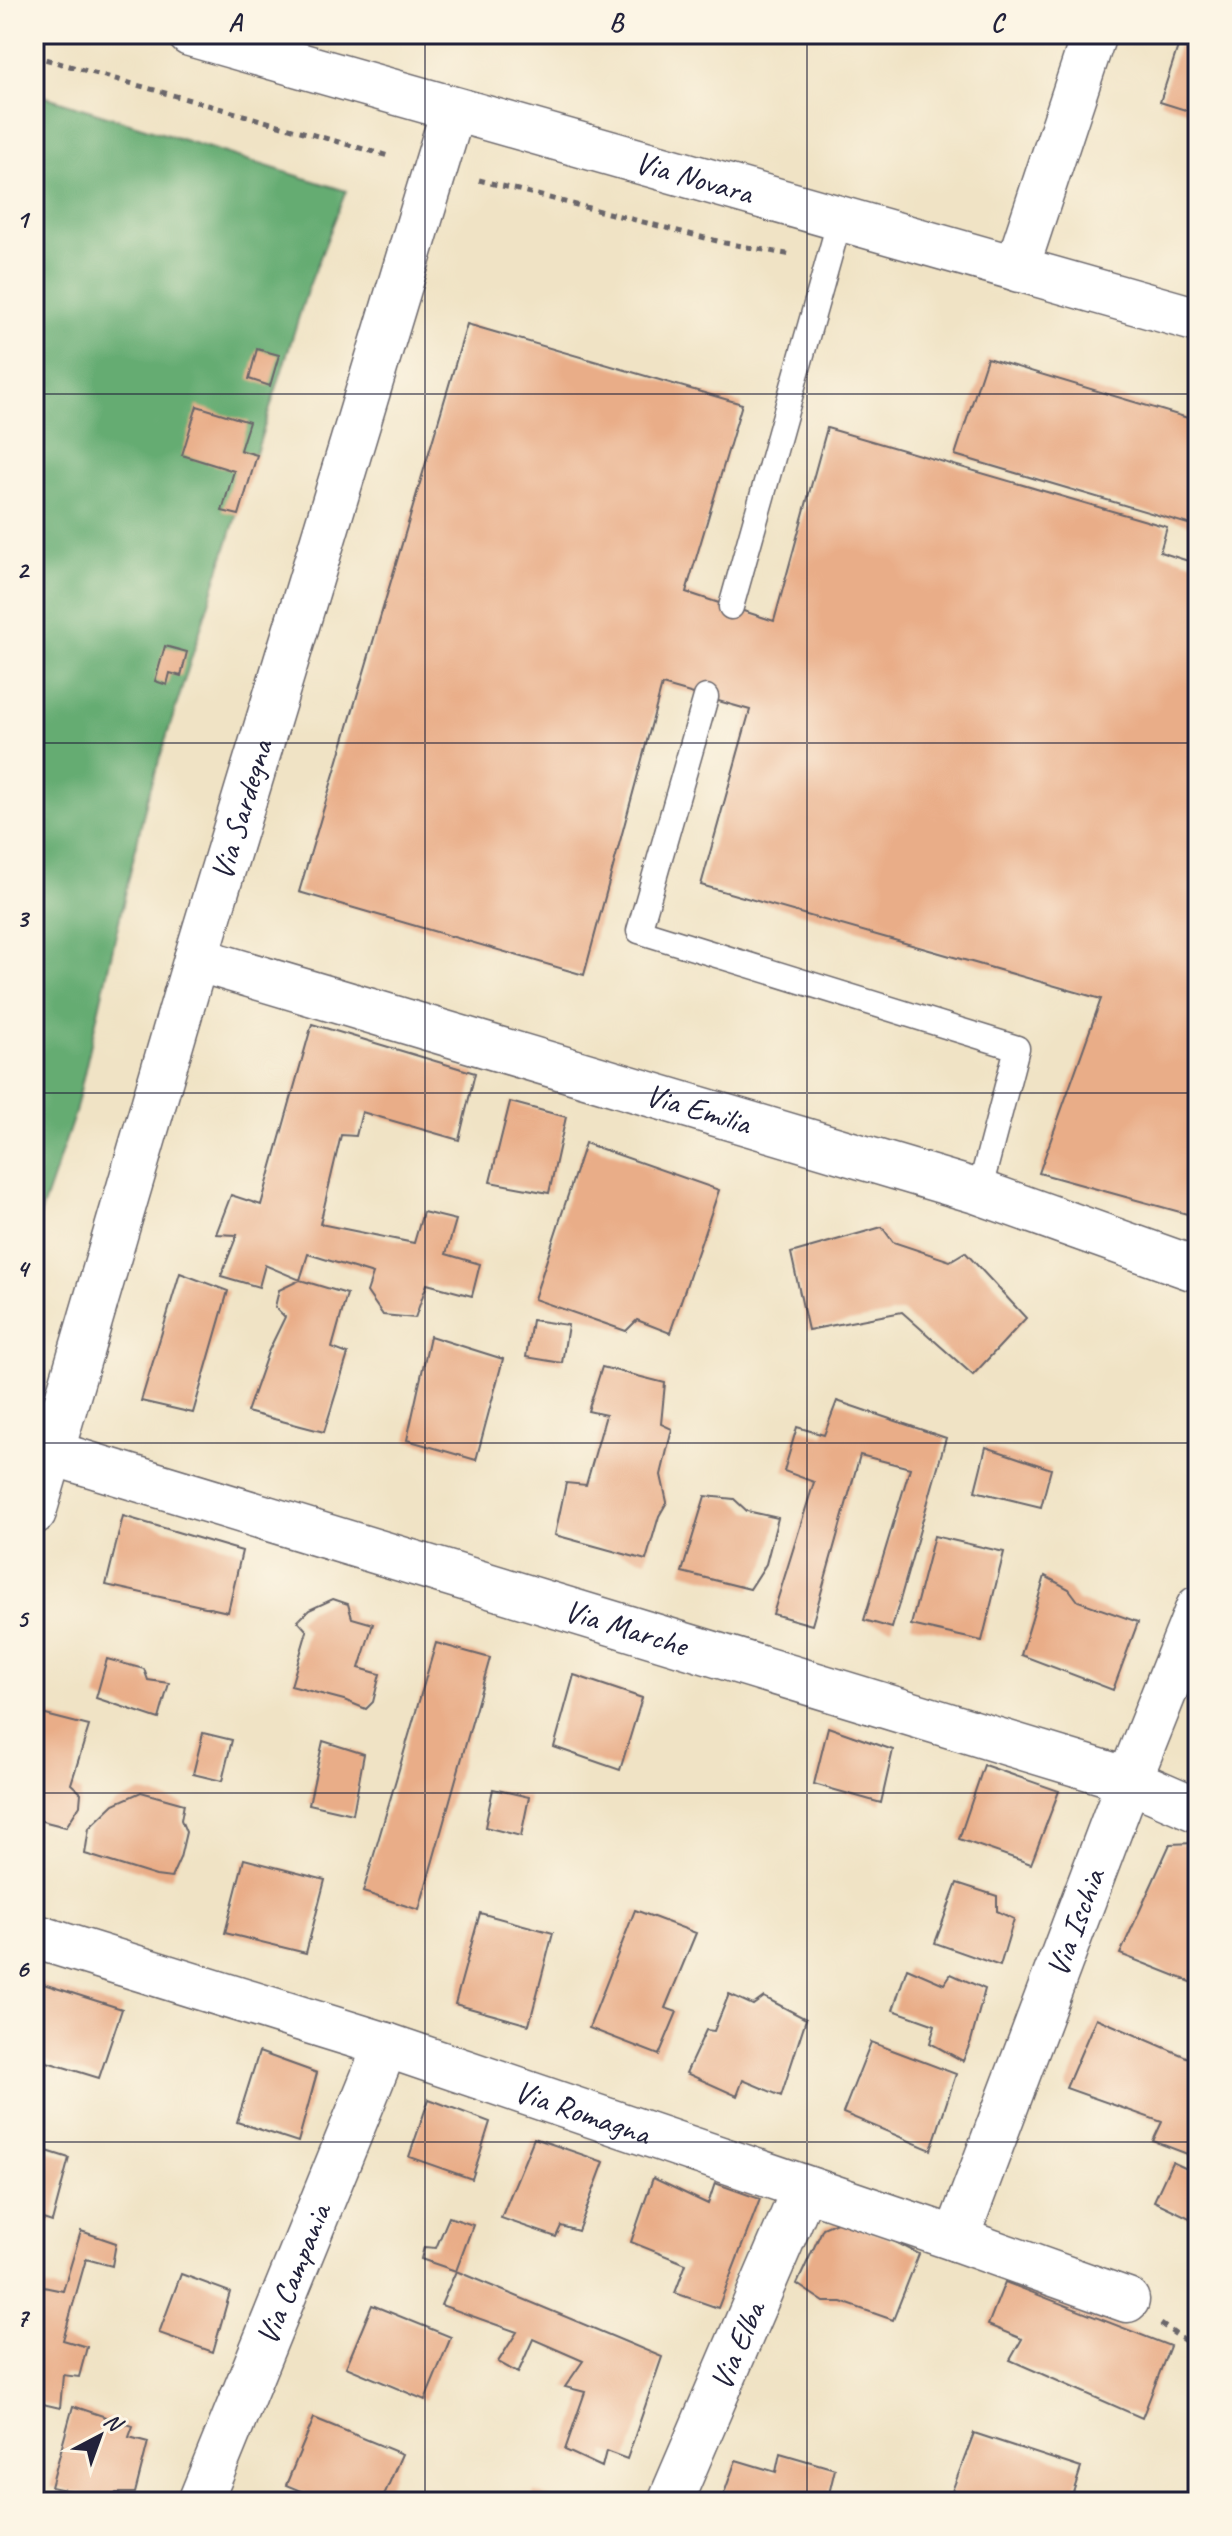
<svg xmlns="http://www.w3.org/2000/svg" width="1232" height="2536" viewBox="0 0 1232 2536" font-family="Caveat,sans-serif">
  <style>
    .forest { fill: #65ac72; stroke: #446756; stroke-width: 2 }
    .building { fill: #e9ad88 }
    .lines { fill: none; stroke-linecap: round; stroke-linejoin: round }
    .lane-casing { stroke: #6a666b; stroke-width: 27 }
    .street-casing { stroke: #6a666b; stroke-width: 47 }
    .secondary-casing { stroke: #6a666b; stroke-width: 47 }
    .path { stroke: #6a666b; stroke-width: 5; stroke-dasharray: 6 6; stroke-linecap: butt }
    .lane { stroke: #fff; stroke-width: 24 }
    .street { stroke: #fff; stroke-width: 44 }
    .secondary { stroke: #fff; stroke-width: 44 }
    .grid { fill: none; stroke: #22223b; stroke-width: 2; stroke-opacity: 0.55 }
    .labels { text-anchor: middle; stroke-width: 6; stroke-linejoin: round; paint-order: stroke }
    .street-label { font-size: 32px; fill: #22223b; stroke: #fcf5e5 }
    .neatline { fill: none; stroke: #22223b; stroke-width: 3 }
    .grid-label { font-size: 26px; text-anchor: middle; font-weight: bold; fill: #22223b }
  </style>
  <rect width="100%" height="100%" fill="#fcf5e5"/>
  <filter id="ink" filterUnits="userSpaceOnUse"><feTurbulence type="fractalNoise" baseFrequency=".0125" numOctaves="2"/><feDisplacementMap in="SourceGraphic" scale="16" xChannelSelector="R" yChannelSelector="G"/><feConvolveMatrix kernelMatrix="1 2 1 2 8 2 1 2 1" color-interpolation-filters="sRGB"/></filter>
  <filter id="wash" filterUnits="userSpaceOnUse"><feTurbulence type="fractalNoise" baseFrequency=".006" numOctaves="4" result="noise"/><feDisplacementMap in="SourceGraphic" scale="32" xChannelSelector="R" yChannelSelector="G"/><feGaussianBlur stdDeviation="1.8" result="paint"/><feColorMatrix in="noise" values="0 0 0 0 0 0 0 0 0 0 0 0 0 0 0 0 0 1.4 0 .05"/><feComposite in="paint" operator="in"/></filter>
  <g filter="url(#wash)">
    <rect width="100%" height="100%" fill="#f0e3c5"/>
    <path class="forest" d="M34,93L346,191L307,291L147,799L75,1113L37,1224L34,1221Z"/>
    <g id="blocks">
      <path class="building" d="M1182,34H1198V114L1160,102Z
        M467,324L742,404L686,592L731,607L774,621L827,428L1167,527L1160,552L1198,564V1217L1039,1173L1101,999L701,885L750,710L662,685L584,975L299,892Z
        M257,349L279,355L270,386L249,379Z
        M987,358L1198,421V527L955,455Z
        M197,406L249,422L240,450L257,455L239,515L222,511L234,471L182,455Z
        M165,646L187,652L181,676L170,673L167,685L155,681Z
        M312,1024L475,1073L459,1140L362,1112L356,1136L341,1135L320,1224L414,1243L423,1212L456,1220L446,1254L480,1264L472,1296L427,1284L415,1318L383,1315L367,1292L373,1274L308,1254L300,1280L265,1265L259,1287L221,1276L237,1235L216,1234L231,1195L261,1205Z
        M510,1102L566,1117L549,1193L490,1182Z
        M585,1143L719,1190L670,1333L637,1320L626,1331L534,1299Z
        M882,1227L893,1242L950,1261L965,1252L1026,1318L973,1375L902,1312L808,1330L791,1253Z
        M180,1273L228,1291L193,1413L141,1401Z
        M300,1280L347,1294L332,1348L348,1354L324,1432L247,1412L268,1352L285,1317L275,1307L279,1290Z
        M532,1320L568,1325L562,1363L526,1357Z
        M430,1336L503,1359L476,1460L407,1440Z
        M602,1367L665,1383L661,1424L672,1429L661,1475L667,1502L659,1516L646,1560L555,1535L566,1483L586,1485L606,1415L588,1411Z
        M837,1401L946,1438L892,1628L864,1620L910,1468L860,1455L812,1625L773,1614L814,1482L784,1471L797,1427L824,1435Z
        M986,1447L1051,1469L1041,1507L975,1491Z
        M705,1496L734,1499L747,1511L778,1518L766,1564L750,1589L682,1572Z
        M123,1516L242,1551L228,1612L106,1585Z
        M934,1536L1004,1552L982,1641L911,1625Z
        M1045,1576L1069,1589L1078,1601L1138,1622L1113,1690L1021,1655Z
        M333,1599L348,1604L352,1618L373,1624L359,1668L380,1674L373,1702L366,1709L344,1700L291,1686L307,1631L298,1621L309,1610Z
        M436,1643L490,1658L419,1910L363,1892Z
        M107,1659L144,1669L148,1680L169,1683L159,1719L96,1698Z
        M574,1675L642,1698L620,1770L554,1747Z
        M34,1712L89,1726L71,1784L81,1793L80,1805L66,1827L34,1819Z
        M828,1727L893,1750L881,1803L814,1784Z
        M203,1733L232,1740L222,1781L193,1774Z
        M323,1741L364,1754L353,1814L309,1804Z
        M984,1765L1059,1791L1031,1864L959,1839Z
        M493,1789L529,1797L521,1836L485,1827Z
        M141,1792L184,1804L181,1820L186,1832L180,1858L171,1878L156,1876L85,1854L89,1828L114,1804Z
        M1195,1843L1198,1844L1196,1984L1120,1954L1170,1844Z
        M244,1859L325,1880L306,1953L225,1933Z
        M957,1883L997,1896V1911L1014,1919L1000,1966L935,1943Z
        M635,1910L696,1933L665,2008L677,2012L659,2055L589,2028Z
        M480,1913L553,1933L529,2025L455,2004Z
        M907,1968L944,1984L951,1974L985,1989L971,2041L963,2061L930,2043L935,2025L893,2010Z
        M34,1981L122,2009L99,2078L34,2058Z
        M729,1994L753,2005L764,1997L806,2019L781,2096L743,2080L737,2096L686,2073L706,2030L714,2031Z
        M1096,2018L1198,2062V2158L1153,2141L1162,2122L1066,2088Z
        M871,2042L956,2074L931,2150L843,2113Z
        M259,2052L317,2073L298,2142L237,2122Z
        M429,2099L490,2122L472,2179L409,2157Z
        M534,2138L604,2162L578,2231L561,2226L556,2237L501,2218Z
        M34,2147L69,2158L52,2222L34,2216Z
        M1172,2162L1198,2174V2222L1154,2201Z
        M653,2178L708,2204L715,2183L760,2199L718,2308L675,2293L686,2264L631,2242Z
        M449,2217L473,2225L456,2271L421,2259L424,2247L436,2248Z
        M839,2221L886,2237L919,2254L893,2320L842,2302H824L797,2284L823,2228Z
        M81,2231L116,2243L112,2266L86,2259L63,2340L87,2347L79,2377L63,2375L60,2408L34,2402V2285L63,2291Z
        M456,2271L662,2357L627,2459L606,2451L602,2467L565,2450L585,2392L565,2387L583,2361L533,2339L518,2373L498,2362L517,2332L441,2305Z
        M181,2274L230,2292L213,2352L159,2333Z
        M1005,2282L1170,2346L1142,2418L1010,2360L1022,2339L988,2325Z
        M372,2305L451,2337L425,2400L346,2367Z
        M73,2406L133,2426L129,2437L148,2442L135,2493H116L111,2499L51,2487Z
        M314,2418L402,2454L381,2502H327L286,2485Z
        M974,2433L1081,2468L1070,2502H959L949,2499Z
        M780,2453L835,2469L827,2502H721L736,2460L776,2472Z
        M534,2492L560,2502H530Z"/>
    </g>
  </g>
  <g filter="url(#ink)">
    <use href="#blocks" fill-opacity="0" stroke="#6a666b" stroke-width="2"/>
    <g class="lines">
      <g class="lane-casing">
        <path id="lane" d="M731,607L840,219
          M706,697L639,931L1017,1048L979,1192"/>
      </g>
      <g class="street-casing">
        <g id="street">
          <path d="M1019,270V261L1094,34"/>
          <path id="s1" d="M196,959L979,1192L1198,1270"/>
          <path id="s2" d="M52,1453L1129,1780L1198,1810"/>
          <path id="s3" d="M34,1512L196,959L453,110"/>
          <path id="s4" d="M34,1936L386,2045L956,2239L1127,2300"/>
          <path id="s5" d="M956,2239L1119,1806L1198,1608"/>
          <path id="s6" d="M200,2502L386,2045"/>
          <path id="s7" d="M670,2502L804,2189"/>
        </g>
      </g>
      <g class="secondary-casing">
        <g id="secondary">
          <path id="s8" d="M190,34L1198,320"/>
        </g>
      </g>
      <path class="path" d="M34,56L392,157
        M479,180L725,243L792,255
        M1161,2324L1198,2350"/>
      <use href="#lane" class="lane"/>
      <use href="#street" class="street"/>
      <use href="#secondary" class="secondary"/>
    </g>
  </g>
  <path class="grid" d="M425,34V2502M807,34V2502M34,394H1198M34,743H1198M34,1093H1198M34,1443H1198M34,1793H1198M34,2142H1198"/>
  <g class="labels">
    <g class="street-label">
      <text dy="11" stroke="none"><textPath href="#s8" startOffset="524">Via Novara</textPath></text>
      <text dy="11" stroke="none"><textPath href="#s3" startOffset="732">Via Sardegna</textPath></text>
      <text dy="11" stroke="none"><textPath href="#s1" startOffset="524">Via Emilia</textPath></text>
      <text dy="11" stroke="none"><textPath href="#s2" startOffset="600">Via Marche</textPath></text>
      <text dy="11" stroke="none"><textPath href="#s5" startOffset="338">Via Ischia</textPath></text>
      <text dy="11" stroke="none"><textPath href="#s4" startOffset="576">Via Romagna</textPath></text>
      <text dy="11" stroke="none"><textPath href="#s6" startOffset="246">Via Campania</textPath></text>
      <text dy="11" stroke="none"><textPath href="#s7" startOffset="170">Via Elba</textPath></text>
    </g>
  </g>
  <rect width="1232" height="2536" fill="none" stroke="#fcf5e5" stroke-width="88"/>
  <g transform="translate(100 2436) rotate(41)" stroke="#fcf5e5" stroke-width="6" paint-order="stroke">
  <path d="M0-6L14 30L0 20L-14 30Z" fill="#22223b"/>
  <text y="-12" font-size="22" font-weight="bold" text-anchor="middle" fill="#22223b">N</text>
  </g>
  <rect x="44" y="44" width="1144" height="2448" class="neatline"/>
  <g class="grid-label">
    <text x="235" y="31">A</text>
    <text x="616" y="31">B</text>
    <text x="997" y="31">C</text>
    <text x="22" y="228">1</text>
    <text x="22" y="578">2</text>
    <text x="22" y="927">3</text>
    <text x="22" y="1277">4</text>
    <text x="22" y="1627">5</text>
    <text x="22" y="1977">6</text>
    <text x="22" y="2326">7</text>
  </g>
</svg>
